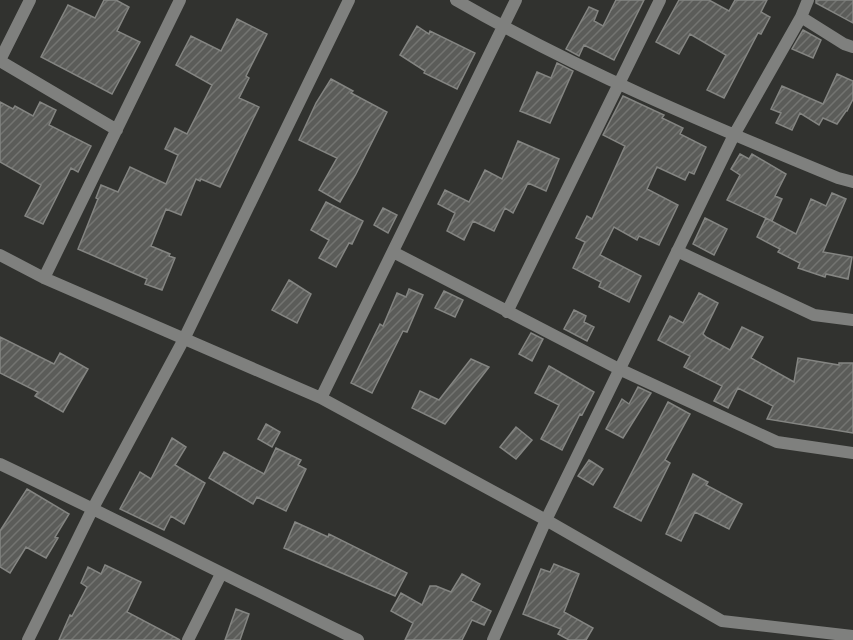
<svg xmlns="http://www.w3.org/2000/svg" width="853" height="640" viewBox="0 0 853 640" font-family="'Zilla Slab',serif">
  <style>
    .building { fill: url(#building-hatch); stroke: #848582; stroke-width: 1.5 }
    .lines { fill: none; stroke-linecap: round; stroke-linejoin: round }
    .minor { stroke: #7f807e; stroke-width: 12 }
  </style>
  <defs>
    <pattern id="building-hatch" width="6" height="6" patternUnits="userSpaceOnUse" patternTransform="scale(1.5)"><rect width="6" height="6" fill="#5b5c59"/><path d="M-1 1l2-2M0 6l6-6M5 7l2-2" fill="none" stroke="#737471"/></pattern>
  </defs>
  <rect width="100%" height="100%" fill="#31322f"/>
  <path class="building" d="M104,0H116L129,7L117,31L140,42L112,94L41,57L68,5L95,18Z
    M616,0H644L614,60L584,45L579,56L566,49L589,7L598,11L594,21L603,26Z
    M679,0H709L729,11L735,0H767L761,12L770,17L761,34L758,33L724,98L707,90L726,55L690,34L679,54L656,42Z
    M816,0H853V23L816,3Z
    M237,19L267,34L246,76L249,78L239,98L259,107L220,187L201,179L200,181L196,179L181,215L166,209L151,246L170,254L169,256L175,258L162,290L145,284L147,279L78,249L98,199L96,198L101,185L118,192L130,167L166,184L178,155L165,149L175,128L187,134L212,85L176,65L191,36L221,51Z
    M417,26L429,34L430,31L475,53L457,89L424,73L425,71L400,55Z
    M803,30L821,40L813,58L792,49Z
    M557,63L573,71L550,123L520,111L537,72L551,78Z
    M837,74L853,81V99L847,111H846L837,124L823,118L819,125L800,113L792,130L776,123L781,113L771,109L782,86L823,104Z
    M331,79L353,91L351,93L387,112L356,174L340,202L319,190L337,158L299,140L316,103Z
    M623,96L664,115L662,118L683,128L680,134L706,147L694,174L689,172L685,180L657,167L647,189L678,205L659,245L639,236L637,240L614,227L600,255L641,276L629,302L599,287L601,282L573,268L585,242L576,238L587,216L592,219L625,146L603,135Z
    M0,102L13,109L15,106L33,116L40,102L56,110L49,125L91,146L78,172L71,168L43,224L25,216L41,185L0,162Z
    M518,141L559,159L546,191L528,183L513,213L505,208L494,231L473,221L464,240L447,231L455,213L438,204L445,190L469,202L485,170L502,179Z
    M740,154L749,159L752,154L786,174L775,196L782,199L772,221L727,200L740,175L731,169Z
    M832,193L846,199L823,252L852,257L848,279L826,274L825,277L798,268L800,263L778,252L780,249L757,237L766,218L796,234L811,199L826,206Z
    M326,202L363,221L352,244L349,243L336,267L319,258L329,240L311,230Z
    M383,208L397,215L388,233L374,225Z
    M705,218L727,229L714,255L693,244Z
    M289,280L311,294L297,323L272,310Z
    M409,289L423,295L407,332L403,331L372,393L351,383L380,324L383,326L397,293L406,297Z
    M444,291L463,300L455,317L435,308Z
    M699,293L718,303L703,334L706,337L730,350L742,327L763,337L751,358L794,382L798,358L839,365V363H853V433L767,419L773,406L738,388L728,408L714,401L722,386L684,367L690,356L658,340L670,316L683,323Z
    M574,310L586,316L584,322L594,327L587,341L564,329Z
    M531,333L543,339L532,361L519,354Z
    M0,337L54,364L60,353L88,369L63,412L35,396L38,392L0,373Z
    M471,359L489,367L445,424L412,408L420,391L439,400Z
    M549,366L594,392L582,415L580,414L562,450L541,439L559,405L535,393Z
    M638,387L651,393L623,438L606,429L622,399L629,404Z
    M668,402L690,414L665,460L670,463L641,521L614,507Z
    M266,424L280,432L272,447L258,439Z
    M516,427L532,440L516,459L500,447Z
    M172,438L186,447L175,465L205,483L184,524L171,516L164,530L120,509L140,472L151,479Z
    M276,448L301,460L298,465L306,469L286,511L257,497L253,504L209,478L224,452L264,474Z
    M589,460L603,469L593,485L578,476Z
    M693,474L708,482L706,485L742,504L729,529L695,512L681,541L666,534Z
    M27,489L69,514L55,537L58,538L46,558L26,547L10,573L0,567V531Z
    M295,522L328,537L329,534L407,573L395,596L284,548Z
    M554,564L579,574L564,612L593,628L586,640H569L558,634L561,629L523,614L541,569L550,572Z
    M105,565L141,582L127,612L180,640H59L70,615L72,616L87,587L81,583L88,567L101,574Z
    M462,574L480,584L471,601L491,611L484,625L472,620L462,640H405L413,623L391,611L401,593L422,605L430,586H436L451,592Z
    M236,609L249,614L240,640H225Z"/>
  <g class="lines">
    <path class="minor" d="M456,0C577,70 709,125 838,178L853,182
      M801,17L844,44L853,47
      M0,60L30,0
      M0,61L117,130
      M677,251L814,315L853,320
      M393,252L619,369L777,442L853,453
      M0,255L44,278L321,398L546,520L722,621L853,636
      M44,278L180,0
      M507,312L660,0
      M321,398L516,0
      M0,464C120,521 238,582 358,640
      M28,640L93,508L184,339L349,0
      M188,640L221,574
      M493,640L546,520L734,135L801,17L808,0"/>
  </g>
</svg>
